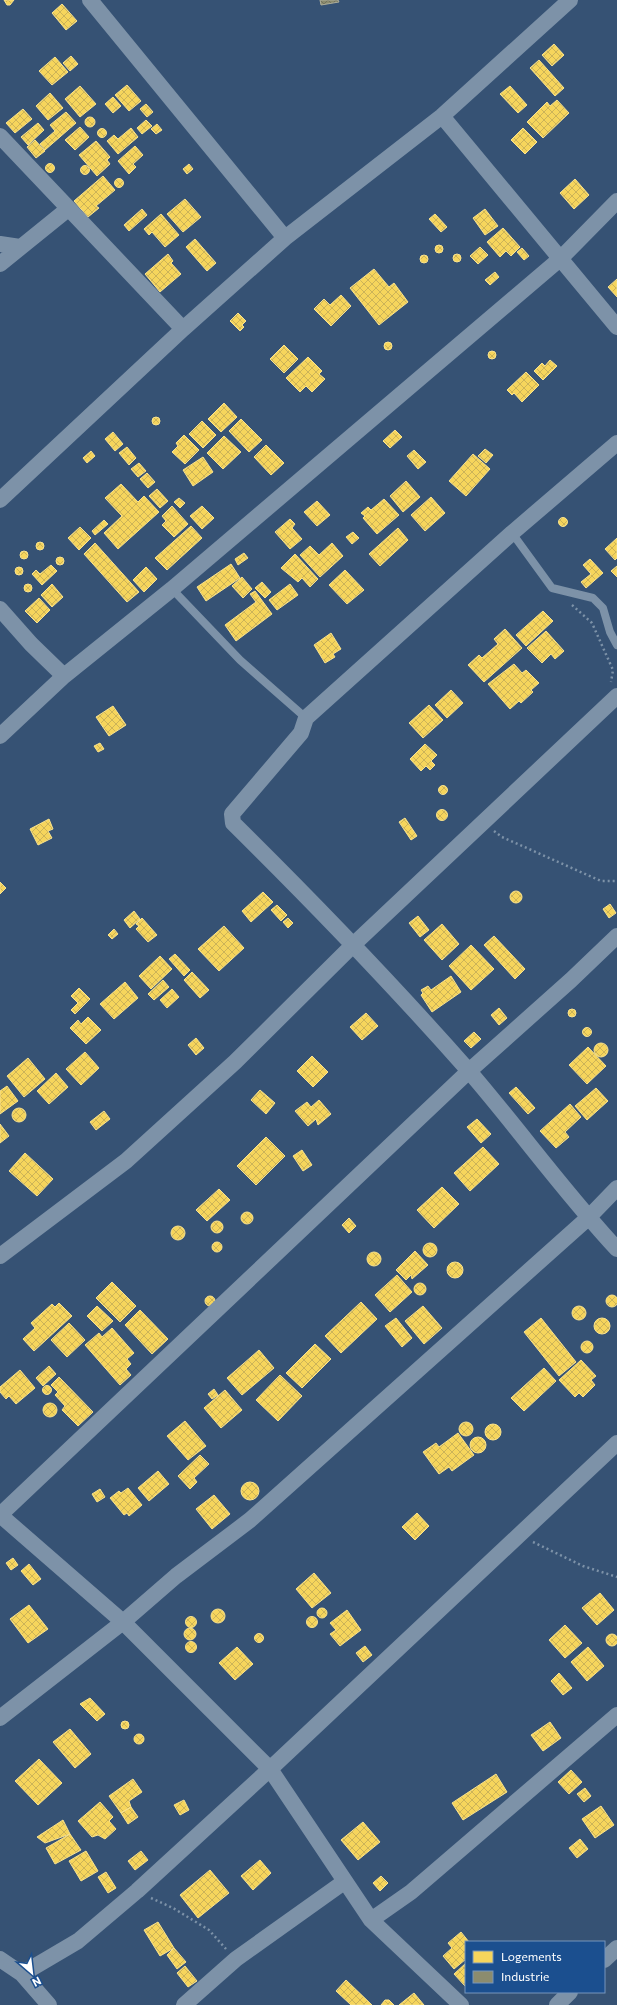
<svg xmlns="http://www.w3.org/2000/svg" width="617" height="2005" viewBox="0 0 617 2005" font-family="Commissioner,sans-serif">
  <style>
    .homes { fill: url(#homes-cross-hatch); stroke: #f9e28d }
    .industry { fill: url(#industry-cross-hatch); stroke: #aeae9a }
    .lines { fill: none; stroke-linecap: round; stroke-linejoin: round }
    .path { stroke: #7d92a8; stroke-width: 2.5; stroke-dasharray: 2 3; stroke-linecap: butt }
    .service { stroke: #7d92a8; stroke-width: 8 }
    .minor { stroke: #7d92a8; stroke-width: 16 }
  </style>
  <defs>
    <pattern id="homes-cross-hatch" width="8" height="8" patternUnits="userSpaceOnUse"><rect width="8" height="8" fill="#f6d55c"/><path d="M0 0l8 8M0 8l8-8" fill="none" stroke="#ccb358"/></pattern>
    <pattern id="industry-cross-hatch" width="8" height="8" patternUnits="userSpaceOnUse"><rect width="8" height="8" fill="#8c8c6e"/><path d="M0 0l8 8M0 8l8-8" fill="none" stroke="#727260"/></pattern>
  </defs>
  <rect width="100%" height="100%" fill="#365274"/>
  <path class="homes" d="M4,0H14L10,5H7Z
    M62,4L77,21L66,30L52,13Z
    M554,44L564,55L552,66L542,55Z
    M71,56L78,64L70,71L63,63Z
    M55,57L68,72L52,85L39,71Z
    M539,60L564,88L555,96L530,68Z
    M127,85L141,101L129,111L115,95Z
    M80,86L96,104L80,117L65,99Z
    M510,86L527,105L518,113L500,94Z
    M50,93L63,108L48,120L36,106Z
    M113,97L121,106L113,113L105,104Z
    M557,100L569,113L543,138L527,122L547,102L550,106Z
    M146,104L153,112L147,117L140,109Z
    M23,109L32,119L15,133L6,123Z
    M66,112L76,123L45,150L40,144L55,131L50,125Z
    M85 122a5 5 0 1 1 10 0a5 5 0 1 1-10 0Z
    M146,120L152,126L142,134L137,128Z
    M38,123L44,130L28,145L21,137Z
    M157,124L162,130L156,134L151,129Z
    M80,127L89,137L75,150L65,140Z
    M131,128L138,137L118,154L107,141L114,135L118,139Z
    M523,128L537,142L525,154L511,140Z
    M97.5 133a4.5 4.5 0 1 1 9 0a4.5 4.5 0 1 1-9 0Z
    M35,140L45,151L36,158L27,147Z
    M96,141L110,157L107,160L110,164L97,176L79,155Z
    M135,146L143,155L133,164L136,167L129,174L118,161Z
    M45.5 168a4.5 4.5 0 1 1 9 0a4.5 4.5 0 1 1-9 0Z
    M189,164L193,169L187,174L183,169Z
    M80.5 170a4.5 4.5 0 1 1 9 0a4.5 4.5 0 1 1-9 0Z
    M103,176L115,190L96,206L99,208L88,217L74,201Z
    M114.5 183a4.5 4.5 0 1 1 9 0a4.5 4.5 0 1 1-9 0Z
    M575,179L589,195L574,209L560,193Z
    M185,199L201,217L183,232L167,214Z
    M142,209L147,215L129,231L124,225Z
    M485,209L498,226L485,235L473,218Z
    M161,214L179,235L165,247L152,232L149,235L144,229Z
    M435,214L447,227L441,232L429,219Z
    M503,228L520,247L511,256L506,251L500,257L487,242Z
    M195,239L216,263L207,271L186,247Z
    M435 249a4 4 0 1 1 8 0a4 4 0 1 1-8 0Z
    M480,247L488,255L478,264L470,256Z
    M522,248L529,256L524,260L517,252Z
    M453 258a4 4 0 1 1 8 0a4 4 0 1 1-8 0Z
    M168,254L173,261L171,263L181,274L160,292L145,274Z
    M420 259a4 4 0 1 1 8 0a4 4 0 1 1-8 0Z
    M374,269L389,287L394,283L408,302L379,325L350,288Z
    M495,272L499,277L490,285L485,280Z
    M617,279V297L608,287Z
    M341,295L351,306L331,326L314,309L324,299L330,305Z
    M238,313L246,321L242,325L244,327L240,331L230,321Z
    M384 346a4 4 0 1 1 8 0a4 4 0 1 1-8 0Z
    M284,345L298,359L284,373L270,359Z
    M488 355a4 4 0 1 1 8 0a4 4 0 1 1-8 0Z
    M308,357L322,371L319,374L325,379L312,392L306,386L300,392L286,378Z
    M550,360L557,366L543,380L534,371L542,363L545,366Z
    M526,372L539,385L522,402L514,393L512,395L507,390Z
    M224,403L237,417L221,432L208,419Z
    M152 421a4 4 0 1 1 8 0a4 4 0 1 1-8 0Z
    M241,419L262,440L249,452L229,431Z
    M202,421L216,435L203,448L189,434Z
    M395,430L402,437L390,448L383,441Z
    M113,432L123,444L115,451L105,439Z
    M184,435L199,450L185,464L172,452L178,446L176,443Z
    M224,436L241,452L223,469L207,453Z
    M266,445L284,463L271,475L254,457Z
    M127,447L136,458L129,465L119,453Z
    M485,449L493,455L486,463L478,456Z
    M414,450L426,462L418,469L407,456Z
    M91,451L95,456L87,463L83,458Z
    M473,454L490,469L466,496L449,481Z
    M203,457L213,472L193,486L183,470Z
    M139,463L146,471L138,477L131,469Z
    M147,473L155,482L148,488L140,479Z
    M406,481L420,497L403,512L390,496Z
    M121,484L138,502L144,496L159,512L118,549L104,533L122,516L105,498Z
    M157,489L168,501L160,508L149,496Z
    M431,497L445,513L425,531L411,515Z
    M179,498L185,503L180,508L174,502Z
    M384,499L399,515L377,534L363,518L365,516L361,513L368,507L371,510Z
    M317,501L330,515L317,526L304,512Z
    M172,506L188,524L174,537L162,525L166,521L162,516Z
    M202,506L214,518L202,529L190,516Z
    M558.5 522a4.5 4.5 0 1 1 9 0a4.5 4.5 0 1 1-9 0Z
    M290,519L295,524L292,528L302,539L290,549L275,532Z
    M104,520L108,524L95,535L92,531Z
    M191,526L202,538L167,570L155,558Z
    M80,527L91,538L79,550L68,538Z
    M398,528L408,540L380,566L369,554Z
    M353,532L359,538L352,544L346,537Z
    M617,538V558L615,560L605,549Z
    M36 546a4 4 0 1 1 8 0a4 4 0 1 1-8 0Z
    M95,543L139,592L127,602L84,554Z
    M332,543L343,556L320,577L300,555L310,546L319,555Z
    M20 555a4 4 0 1 1 8 0a4 4 0 1 1-8 0Z
    M244,553L248,558L238,565L235,559Z
    M295,554L318,579L310,587L302,578L298,582L281,568Z
    M56 561a4 4 0 1 1 8 0a4 4 0 1 1-8 0Z
    M590,559L603,573L586,588L581,582L591,574L583,565Z
    M231,564L240,578L206,601L197,587Z
    M51,565L57,571L42,585L32,574L36,570L40,574Z
    M617,566V577L611,571Z
    M15 571a4 4 0 1 1 8 0a4 4 0 1 1-8 0Z
    M146,567L157,579L144,592L133,580Z
    M345,570L364,590L347,604L329,585Z
    M242,577L252,589L243,598L232,586Z
    M262,582L271,592L265,598L255,588Z
    M24 588a4 4 0 1 1 8 0a4 4 0 1 1-8 0Z
    M52,584L63,597L52,607L41,595Z
    M290,584L298,595L277,610L269,600Z
    M255,591L272,614L236,641L225,625L256,602L250,594Z
    M39,598L50,610L37,623L25,611Z
    M543,611L553,621L526,646L516,635Z
    M505,629L522,648L484,682L468,665L479,655L482,658L498,644L494,639Z
    M546,631L564,651L555,659L551,654L542,663L527,648Z
    M331,633L341,649L333,654L335,657L325,663L314,645Z
    M514,664L522,673L526,670L539,683L531,690L533,692L521,703L519,701L510,709L488,684Z
    M451,690L463,703L447,718L435,705Z
    M429,705L443,720L423,738L409,723Z
    M113,706L126,725L109,736L96,717Z
    M100,743L104,749L98,752L94,746Z
    M425,744L437,755L431,761L435,765L430,770L426,766L421,771L410,759Z
    M438.5 790a4.5 4.5 0 1 1 9 0a4.5 4.5 0 1 1-9 0Z
    M436.5 815a5.5 5.5 0 1 1 11 0a5.5 5.5 0 1 1-11 0Z
    M405,818L417,836L411,840L399,822Z
    M49,819L53,829L48,831L52,838L38,845L30,829Z
    M0,882L6,888L0,894Z
    M510 897a6 6 0 1 1 12 0a6 6 0 1 1-12 0Z
    M263,892L273,902L251,922L242,911Z
    M610,904L616,913L609,918L603,909Z
    M277,905L287,915L281,921L271,910Z
    M134,911L140,919L130,928L124,920Z
    M418,916L429,930L420,937L409,923Z
    M142,918L157,935L148,942L136,929L139,926L136,924Z
    M288,918L293,923L288,928L283,922Z
    M442,924L459,944L442,960L424,940Z
    M224,926L244,948L219,971L198,949Z
    M114,929L118,934L112,939L108,935Z
    M494,936L525,969L515,979L484,945Z
    M471,945L494,969L471,990L449,966Z
    M175,954L190,970L184,976L169,959Z
    M160,956L172,969L151,989L139,976Z
    M192,972L209,990L200,998L184,980Z
    M451,976L461,992L432,1012L421,995L423,993L421,990L428,986L431,990Z
    M163,980L169,987L154,1000L148,994Z
    M125,982L138,998L114,1019L100,1004Z
    M79,988L90,999L75,1014L71,1010L78,1003L71,996Z
    M172,989L179,997L167,1008L160,1000Z
    M499,1008L507,1018L499,1025L491,1015Z
    M568 1013a4 4 0 1 1 8 0a4 4 0 1 1-8 0Z
    M366,1013L378,1026L362,1040L350,1027Z
    M88,1017L101,1030L86,1044L70,1028L78,1020L81,1024Z
    M582.5 1032a4.5 4.5 0 1 1 9 0a4.5 4.5 0 1 1-9 0Z
    M474,1032L481,1039L471,1048L464,1041Z
    M196,1038L204,1048L196,1055L188,1045Z
    M594 1050a7 7 0 1 1 14 0a7 7 0 1 1-14 0Z
    M588,1047L606,1066L587,1084L569,1065Z
    M85,1052L99,1068L81,1085L66,1069Z
    M312,1056L328,1072L313,1087L297,1071Z
    M28,1058L45,1079L24,1097L7,1076Z
    M56,1073L68,1087L49,1104L37,1091Z
    M7,1086L18,1101L0,1114V1091Z
    M516,1087L535,1108L528,1114L509,1093Z
    M596,1088L608,1101L587,1120L575,1106Z
    M260,1090L275,1103L266,1114L251,1100Z
    M319,1100L331,1114L318,1125L316,1119L308,1126L295,1111L307,1102L311,1107Z
    M570,1104L581,1117L565,1132L569,1137L556,1148L540,1131Z
    M12 1115a7 7 0 1 1 14 0a7 7 0 1 1-14 0Z
    M104,1111L110,1119L96,1130L90,1122Z
    M477,1119L491,1134L481,1143L467,1127Z
    M0,1124L9,1136L0,1143Z
    M266,1137L285,1156L256,1185L237,1166Z
    M483,1147L499,1164L470,1191L454,1173Z
    M302,1150L312,1165L303,1171L293,1156Z
    M25,1153L53,1179L37,1196L9,1171Z
    M442,1187L459,1204L434,1228L417,1210Z
    M219,1189L230,1200L207,1221L196,1210Z
    M241 1218a6 6 0 1 1 12 0a6 6 0 1 1-12 0Z
    M349,1218L356,1226L349,1233L342,1225Z
    M211 1227a6 6 0 1 1 12 0a6 6 0 1 1-12 0Z
    M171 1233a7 7 0 1 1 14 0a7 7 0 1 1-14 0Z
    M212 1247a5 5 0 1 1 10 0a5 5 0 1 1-10 0Z
    M423 1250a7 7 0 1 1 14 0a7 7 0 1 1-14 0Z
    M415,1251L428,1265L412,1279L411,1275L406,1280L396,1270Z
    M367 1259a7 7 0 1 1 14 0a7 7 0 1 1-14 0Z
    M447 1270a8 8 0 1 1 16 0a8 8 0 1 1-16 0Z
    M397,1275L412,1292L390,1312L375,1295Z
    M112,1282L136,1306L120,1322L96,1298Z
    M414 1289a6 6 0 1 1 12 0a6 6 0 1 1-12 0Z
    M606 1301a6 6 0 1 1 12 0a6 6 0 1 1-12 0Z
    M205 1301a5 5 0 1 1 10 0a5 5 0 1 1-10 0Z
    M361,1302L377,1319L341,1353L325,1336Z
    M59,1303L72,1316L34,1351L23,1339L35,1328L31,1323L52,1304L55,1307Z
    M97,1306L113,1321L102,1331L87,1316Z
    M423,1306L442,1328L424,1344L405,1321Z
    M572 1313a7 7 0 1 1 14 0a7 7 0 1 1-14 0Z
    M140,1310L168,1339L152,1354L125,1325Z
    M396,1318L412,1338L402,1347L385,1326Z
    M541,1318L576,1362L559,1376L524,1332Z
    M594 1326a8 8 0 1 1 16 0a8 8 0 1 1-16 0Z
    M69,1323L85,1340L67,1357L51,1340Z
    M112,1328L134,1353L127,1359L131,1364L126,1369L131,1375L120,1385L85,1345L99,1333L102,1337Z
    M581 1347a6 6 0 1 1 12 0a6 6 0 1 1-12 0Z
    M315,1344L331,1359L302,1388L286,1373Z
    M259,1350L274,1368L242,1395L227,1378Z
    M581,1360L596,1376L591,1380L595,1385L583,1397L579,1393L575,1397L559,1380Z
    M49,1366L56,1374L43,1386L36,1378Z
    M544,1368L556,1381L524,1411L511,1398Z
    M20,1370L35,1388L16,1404L9,1396L6,1399L0,1392V1387Z
    M280,1375L302,1396L278,1421L256,1400Z
    M59,1377L93,1412L78,1426L62,1410L65,1406L55,1395L58,1392L51,1385Z
    M42.5 1390a4.5 4.5 0 1 1 9 0a4.5 4.5 0 1 1-9 0Z
    M214,1389L218,1395L212,1399L208,1394Z
    M225,1390L242,1410L221,1428L204,1408Z
    M43 1410a7 7 0 1 1 14 0a7 7 0 1 1-14 0Z
    M185,1421L206,1446L188,1460L167,1436Z
    M459 1429a7 7 0 1 1 14 0a7 7 0 1 1-14 0Z
    M485 1432a8 8 0 1 1 16 0a8 8 0 1 1-16 0Z
    M458,1433L474,1455L452,1471L449,1467L439,1474L423,1452L436,1443L439,1447Z
    M470 1445a8 8 0 1 1 16 0a8 8 0 1 1-16 0Z
    M200,1455L209,1464L194,1478L197,1482L190,1489L178,1476Z
    M158,1471L169,1484L149,1501L138,1488Z
    M241 1491a9 9 0 1 1 18 0a9 9 0 1 1-18 0Z
    M128,1488L142,1505L129,1516L127,1513L124,1515L110,1498L119,1491L121,1493Z
    M100,1489L105,1497L97,1502L92,1494Z
    M214,1495L230,1514L212,1529L196,1509Z
    M417,1513L429,1526L415,1540L402,1527Z
    M13,1558L18,1565L11,1570L6,1563Z
    M29,1564L41,1579L33,1585L21,1571Z
    M314,1573L331,1593L312,1608L296,1589Z
    M600,1593L614,1610L597,1625L582,1608Z
    M29,1605L48,1629L28,1643L10,1619Z
    M317 1613a5 5 0 1 1 10 0a5 5 0 1 1-10 0Z
    M211 1616a7 7 0 1 1 14 0a7 7 0 1 1-14 0Z
    M347,1610L361,1630L340,1646L330,1634L336,1630L330,1623Z
    M306.5 1622a5.5 5.5 0 1 1 11 0a5.5 5.5 0 1 1-11 0Z
    M185.5 1622a5.5 5.5 0 1 1 11 0a5.5 5.5 0 1 1-11 0Z
    M565,1625L582,1643L565,1658L549,1640Z
    M184 1634a6 6 0 1 1 12 0a6 6 0 1 1-12 0Z
    M254.5 1638a4.5 4.5 0 1 1 9 0a4.5 4.5 0 1 1-9 0Z
    M606 1640a6 6 0 1 1 12 0a6 6 0 1 1-12 0Z
    M185.5 1647a5.5 5.5 0 1 1 11 0a5.5 5.5 0 1 1-11 0Z
    M365,1646L372,1655L363,1662L356,1653Z
    M237,1647L253,1664L235,1680L219,1663Z
    M588,1647L604,1666L587,1681L571,1662Z
    M559,1673L572,1688L563,1695L551,1681Z
    M90,1698L105,1714L97,1721L80,1704Z
    M121 1725a4 4 0 1 1 8 0a4 4 0 1 1-8 0Z
    M550,1722L561,1738L543,1751L531,1735Z
    M70,1729L91,1754L75,1768L53,1742Z
    M134 1739a5 5 0 1 1 10 0a5 5 0 1 1-10 0Z
    M39,1759L62,1783L38,1805L15,1781Z
    M571,1770L582,1782L569,1794L558,1782Z
    M496,1774L507,1792L463,1820L452,1803Z
    M133,1779L142,1792L129,1801L131,1807L121,1813L109,1796Z
    M585,1788L591,1796L584,1802L577,1794Z
    M184,1800L189,1810L180,1815L174,1805Z
    M100,1802L113,1817L109,1821L116,1829L105,1839L98,1835L92,1837L78,1821Z
    M601,1806L614,1825L595,1838L582,1819Z
    M131,1807L138,1817L128,1824L121,1813Z
    M63,1820L70,1834L45,1843L37,1837Z
    M363,1822L380,1842L358,1860L341,1840Z
    M70,1834L81,1850L55,1864L46,1848Z
    M580,1839L588,1849L577,1858L569,1848Z
    M86,1851L98,1871L81,1881L69,1861Z
    M141,1851L148,1860L135,1870L128,1861Z
    M260,1860L271,1873L253,1890L241,1876Z
    M210,1870L229,1893L198,1918L180,1895Z
    M106,1872L116,1888L108,1893L98,1877Z
    M381,1876L388,1883L380,1891L373,1883Z
    M158,1922L174,1948L160,1956L144,1930Z
    M461,1932L469,1942H466V1959L454,1969L443,1956L452,1948L448,1943Z
    M174,1948L186,1962L177,1969L167,1955Z
    M466,1963V1986H465L454,1974Z
    M185,1966L197,1981L188,1987L177,1973Z
    M346,1980L372,2005H351L336,1991Z
    M414,1993L424,2005H399Z
    M385,2000H389L394,2005H381Z"/>
  <path class="industry" d="M320,0H338L339,2L321,5Z"/>
  <g class="lines">
    <path class="path" d="M572,605L592,623L613,670L611,682
      M494,831L502,837L601,881H617
      M533,1542L583,1566L617,1577
      M151,1898L173,1908L209,1930L226,1949"/>
    <path class="service" d="M512,533L552,588L593,598L603,608L610,632L617,645
      M172,589L240,660L306,718"/>
    <path class="minor" d="M90,0L285,238
      M442,116L617,327
      M0,136L183,329
      M0,244L20,247
      M0,264L68,209
      M617,443L512,533L306,718L301,733L232,814L233,823C314,903 393,985 468,1070C519,1129 564,1192 617,1249
      M0,500L183,329L285,238L442,116L570,0
      M0,609L31,644L64,676
      M0,736L64,676L172,589L560,259L617,201
      M0,1256L126,1161L235,1062L354,944L617,696
      M0,1515L469,1071L571,980L617,936
      M0,1515L123,1622L270,1769L371,1920L461,2005
      M0,1718L123,1622L176,1576L250,1520L588,1218L617,1188
      M371,1920L411,1892L617,1715
      M0,1959L22,1974L78,1941L137,1891L270,1769L617,1443
      M604,1960L617,1948
      M22,1974L49,2005
      M184,2005L236,1959L344,1882
      M557,2005L570,1992"/>
  </g>
  <rect x="465" y="1941" width="140" height="52" fill="#1b4f8f" stroke="#7695bc"/>
  <rect x="473" y="1951" width="20" height="12" fill="#f6d55c" stroke="#7695bc"/>
  <text x="501" y="1961" font-size="12" fill="#ffffff">Logements</text>
  <rect x="473" y="1971" width="20" height="12" fill="#8c8c6e" stroke="#7695bc"/>
  <text x="501" y="1981" font-size="12" fill="#ffffff">Industrie</text>
  <g transform="translate(32 1973) rotate(152)" stroke="#1b4f8f" stroke-width="3" paint-order="stroke">
  <path d="M0-3L7 15L0 10L-7 15Z" fill="#ffffff"/>
  <text y="-6" font-size="11" font-weight="bold" text-anchor="middle" fill="#ffffff">N</text>
  </g>
</svg>
